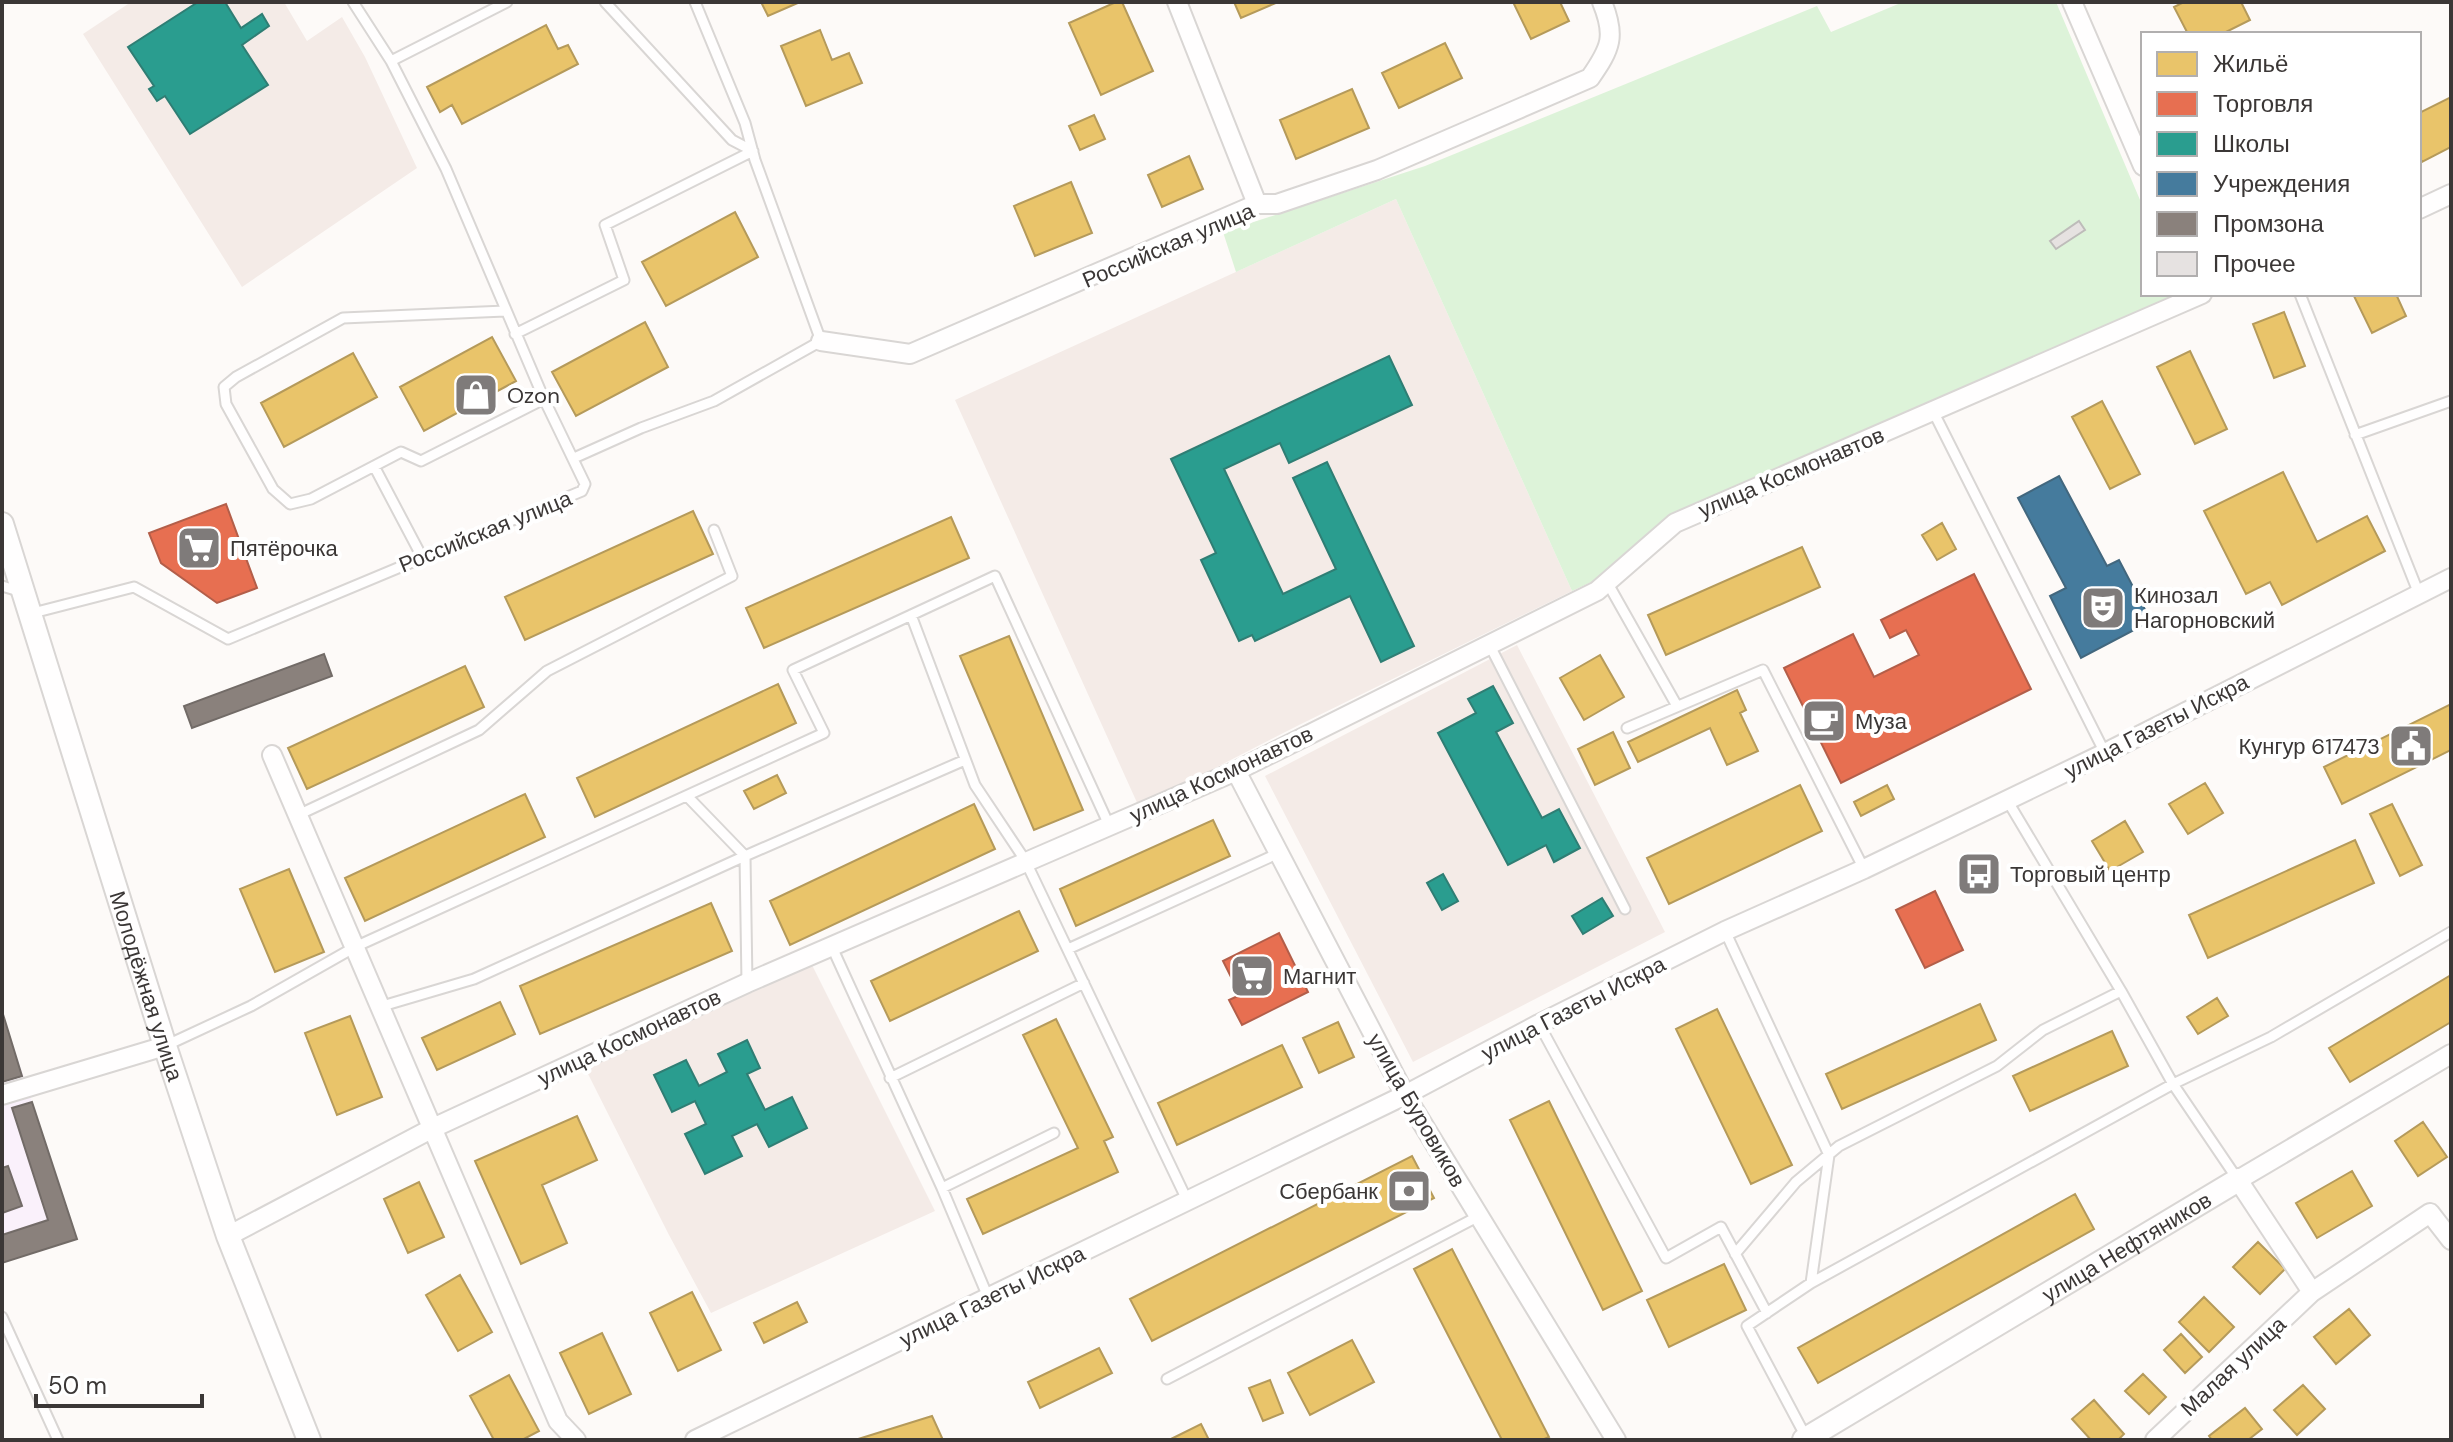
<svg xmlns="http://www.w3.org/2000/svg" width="2453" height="1442" viewBox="0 0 2453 1442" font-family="'DM Sans',sans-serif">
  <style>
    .industrial { fill: #faf1fb }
    .built { fill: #f4ebe7 }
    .green { fill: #ddf3d9 }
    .homes { fill: #e9c46a; stroke: #b59a5a; stroke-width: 2 }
    .shops { fill: #e76f51; stroke: #b35e49; stroke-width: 2 }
    .schools { fill: #2a9d8f; stroke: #2f7e74; stroke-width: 2 }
    .public { fill: #457b9d; stroke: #42677e; stroke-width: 2 }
    .industry { fill: #8a817c; stroke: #726b67; stroke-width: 2 }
    .building { fill: #e6e2e1; stroke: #bebcba; stroke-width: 2 }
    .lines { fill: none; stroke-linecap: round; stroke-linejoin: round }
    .service-casing { stroke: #d9d6d4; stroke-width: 13 }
    .minor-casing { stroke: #d9d6d4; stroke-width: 22 }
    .tertiary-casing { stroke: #d9d6d4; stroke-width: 26 }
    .service { stroke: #fffefe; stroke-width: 9 }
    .minor { stroke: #fffefe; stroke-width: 18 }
    .tertiary { stroke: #fffefe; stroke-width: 22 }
    .labels { text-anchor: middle; stroke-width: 8; stroke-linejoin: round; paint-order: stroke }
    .street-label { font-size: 22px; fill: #3b3736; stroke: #fff }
    .poi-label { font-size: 22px; fill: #3b3736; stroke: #fff; text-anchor: start }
  </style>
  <rect width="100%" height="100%" fill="#fdfaf8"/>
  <path class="industrial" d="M2,1011L77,1239L2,1263Z"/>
  <path class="built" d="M131,2H284L307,41L342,17L365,57L417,168L242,287L83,34Z
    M1396,199L1572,591L1299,725L1139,807L955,400Z
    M1517,645L1665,932L1413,1062L1265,776Z
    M809,959L935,1211L711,1313L669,1235L583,1064Z"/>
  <path class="green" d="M1903,2H2056L2143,207V294H2180L1671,520L1604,576L1572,591L1396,199L1236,272L1223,232L1425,166L1817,6L1831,32Z"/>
  <path class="homes" d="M761,2H800L768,16Z
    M1116,2H1122L1153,71L1101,95L1069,23Z
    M1234,2H1278L1241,18Z
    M1513,2H1560L1569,21L1531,39Z
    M2184,2H2241L2250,20L2222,34H2188L2174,7Z
    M546,25L558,49L568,45L578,64L462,124L452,105L440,112L427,87Z
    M820,30L832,60L849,53L862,83L806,106L781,46Z
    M1445,43L1462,78L1399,108L1382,73Z
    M1352,89L1369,128L1296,159L1280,120Z
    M2451,97V147L2422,162L2419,156V113Z
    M1094,115L1105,139L1080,150L1069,126Z
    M1189,156L1203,189L1162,207L1148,175Z
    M1071,182L1092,233L1035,256L1014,206Z
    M735,212L758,257L666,306L642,262Z
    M2353,294H2396L2406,316L2372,333Z
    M2284,312L2305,366L2274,378L2253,324Z
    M645,322L668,367L576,416L552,372Z
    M492,337L516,381L424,431L400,387Z
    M2190,351L2227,429L2195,444L2157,367Z
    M353,353L377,397L284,447L261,403Z
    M2102,401L2140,474L2110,489L2072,417Z
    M2283,472L2317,542L2367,516L2385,551L2282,605L2270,582L2246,594L2204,511Z
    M693,511L713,554L525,640L505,597Z
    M951,517L969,558L764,648L746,608Z
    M1942,523L1956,549L1937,560L1922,535Z
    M1802,547L1820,587L1666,655L1648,615Z
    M1009,636L1083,810L1034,830L960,656Z
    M1600,655L1624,697L1584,720L1560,678Z
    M465,666L484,707L307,789L288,748Z
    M778,684L796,723L595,817L577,778Z
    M1737,690L1746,710L1740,713L1758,751L1727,765L1710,728L1638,762L1628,742Z
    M2451,704V750L2342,804L2324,767Z
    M1613,732L1630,768L1595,785L1578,749Z
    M777,775L786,793L754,809L744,791Z
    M2205,783L2223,813L2188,834L2169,804Z
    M1800,785L1822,831L1669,904L1647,858Z
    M1887,785L1894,799L1861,816L1854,802Z
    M525,794L545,837L365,921L345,878Z
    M974,804L995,849L790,945L770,901Z
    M2392,804L2422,865L2400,876L2370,814Z
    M1213,820L1230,856L1076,926L1060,889Z
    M2125,821L2143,852L2110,871L2092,841Z
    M2355,840L2374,883L2208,958L2189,915Z
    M289,869L324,952L275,972L240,889Z
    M711,903L732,951L540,1034L520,986Z
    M1019,911L1038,951L890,1021L871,981Z
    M2451,975V1022L2350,1082L2329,1048Z
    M2217,998L2228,1016L2198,1034L2187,1017Z
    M500,1002L515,1034L437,1070L422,1038Z
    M1980,1004L1996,1040L1842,1109L1826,1074Z
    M1717,1009L1792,1165L1751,1184L1676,1029Z
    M350,1016L382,1097L337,1115L305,1033Z
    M1056,1019L1113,1137L1104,1141L1118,1172L983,1234L967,1199L1078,1148L1023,1035Z
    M1338,1022L1354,1057L1319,1073L1303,1038Z
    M2112,1031L2128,1066L2030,1111L2013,1076Z
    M1282,1045L1302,1087L1177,1145L1158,1103Z
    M1549,1101L1642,1291L1603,1310L1510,1120Z
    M577,1116L597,1160L542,1185L567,1243L521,1264L475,1161Z
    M2423,1122L2447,1157L2418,1176L2395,1141Z
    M1412,1156L1434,1198L1152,1341L1130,1299Z
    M2352,1171L2372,1206L2317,1238L2296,1203Z
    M419,1182L444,1237L408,1253L384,1199Z
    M2075,1194L2094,1229L1818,1383L1798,1348Z
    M2258,1242L2285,1269L2260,1294L2233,1267Z
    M1452,1249L1549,1437L1542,1440H1502L1414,1269Z
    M1724,1264L1746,1310L1669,1347L1647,1300Z
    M460,1275L492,1332L458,1351L426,1295Z
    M692,1292L721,1350L678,1371L650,1313Z
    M2204,1297L2234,1327L2209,1352L2179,1322Z
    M797,1302L807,1322L764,1343L754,1323Z
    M2349,1309L2370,1335L2336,1364L2314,1337Z
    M602,1333L631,1394L589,1414L560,1353Z
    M2181,1334L2202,1357L2185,1373L2164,1350Z
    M1352,1340L1374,1382L1310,1415L1288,1373Z
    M1099,1348L1112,1373L1040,1408L1028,1382Z
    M2143,1374L2166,1397L2149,1414L2125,1391Z
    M509,1375L539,1431L522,1440H494L470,1396Z
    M1270,1380L1283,1413L1263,1421L1249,1388Z
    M2303,1385L2325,1409L2297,1435L2274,1410Z
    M2094,1400L2124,1434L2118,1440H2091L2072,1419Z
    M2245,1408L2262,1429L2248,1440H2212L2209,1436Z
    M932,1416L943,1440H855Z
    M1201,1424L1209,1440H1169Z"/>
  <path class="shops" d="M226,504L257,588L217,603L161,563L149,533Z
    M1974,574L2031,689L1841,783L1784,668L1853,634L1874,677L1919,655L1906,630L1890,638L1881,620Z
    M1935,891L1963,950L1925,968L1896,910Z
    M1279,933L1308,992L1242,1025L1229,1000L1240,995L1223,961Z"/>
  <path class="schools" d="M198,2H225L241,28L262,14L269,26L242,45L268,85L190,134L165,96L157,101L149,89L154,86L128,47Z
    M1389,356L1412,405L1289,463L1280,443L1224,469L1283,594L1336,569L1293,478L1327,462L1414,646L1381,662L1350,596L1255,641L1252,635L1239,641L1201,560L1216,553L1171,459Z
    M1493,686L1513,723L1496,732L1542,818L1559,809L1580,848L1554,862L1546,845L1508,865L1438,733L1476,713L1468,699Z
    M1443,874L1458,901L1442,910L1427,883Z
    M1602,898L1613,916L1583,934L1572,916Z
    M747,1040L760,1068L747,1074L765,1110L792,1097L807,1128L769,1147L757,1124L732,1136L742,1156L705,1174L685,1134L706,1124L695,1101L672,1112L654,1075L686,1060L699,1086L727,1072L718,1054Z"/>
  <path class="public" d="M2059,476L2107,566L2119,560L2151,621L2081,658L2050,596L2066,588L2018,498Z"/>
  <path class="industry" d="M324,654L332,676L192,728L184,706Z
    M2,1011L22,1076L2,1082Z
    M32,1102L77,1239L2,1263V1235L48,1220L12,1108Z
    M8,1166L22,1206L2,1213V1168Z"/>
  <path class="building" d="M2079,221L2085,230L2056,249L2050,241Z"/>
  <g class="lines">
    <g class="service-casing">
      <path id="service" d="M353,2L391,61L446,169L544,399
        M391,61L507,2
        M2300,294L2419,594
        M515,334L624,280L605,225L753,151L732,140L605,2
        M1933,411L2105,753
        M2355,435L2451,401
        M574,458L641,428L714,401L821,341L755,160L745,123L695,2
        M374,466L422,557
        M1607,582L1677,706
        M2,586L22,592
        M29,614L134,587L228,639L582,491L585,484L544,399L421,461L401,452L311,499L290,504L273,489L226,404L224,387L236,377L343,318L505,311
        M911,615L975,785L1025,860L1187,1200
        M1489,644L1625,909
        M1627,728L1763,670L1864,869
        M687,796L745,856L747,983
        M2007,800L2121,991L2173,1084L2238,1180
        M298,815L479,730L547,671L732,576L714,530
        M1725,931L1829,1155L1811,1283
        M831,945L942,1188L988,1297
        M1068,949L1279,853
        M379,1007L474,979L745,856L965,760
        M1539,1024L1666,1258L1721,1227L1767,1313
        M165,1046L251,1006L355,947L824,733L793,670L995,576L1109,825
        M890,1078L1084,983
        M942,1188L1054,1133
        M1735,1254L1796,1182L1839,1146L1997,1066L2043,1030L2121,991
        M2,1317L58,1440
        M1167,1379L1479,1216
        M1807,1439L1747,1326L1811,1283L2173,1084L2271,1037L2451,932"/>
    </g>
    <g class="minor-casing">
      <path id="minor" d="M1177,2L1257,204
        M2072,2L2143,166
        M2419,209L2451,194
        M821,341L910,354L1257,204H1277L1377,170L1590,78C1611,48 1616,36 1602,2
        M272,755L558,1421L576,1440
        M1236,771L1405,1095L1616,1440
        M2451,1054L2238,1180L2312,1292L2430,1213L2451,1240
        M2,1095L165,1046
        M228,1236L433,1128L747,983L1236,771L1597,591L1675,523L2202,294
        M695,1440L1405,1095L1539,1024L1725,931L1864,869L2105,753L2451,578
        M2155,1440L2312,1292"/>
    </g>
    <g class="tertiary-casing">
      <g id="tertiary">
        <path id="s1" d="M2,524L165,1046L228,1236L309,1440"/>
        <path id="s2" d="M1804,1440L2238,1180"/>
      </g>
    </g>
    <use href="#service" class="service"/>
    <use href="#minor" class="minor"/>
    <use href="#tertiary" class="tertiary"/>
  </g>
  <defs>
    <g id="shop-square" transform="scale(2.3)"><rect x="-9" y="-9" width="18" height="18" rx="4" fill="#7f7b7a" stroke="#fff"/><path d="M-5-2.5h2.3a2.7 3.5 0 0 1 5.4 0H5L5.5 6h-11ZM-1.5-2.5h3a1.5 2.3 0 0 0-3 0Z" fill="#fff"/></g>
    <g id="supermarket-square" transform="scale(2.3)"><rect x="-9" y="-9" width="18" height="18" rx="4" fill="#7f7b7a" stroke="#fff"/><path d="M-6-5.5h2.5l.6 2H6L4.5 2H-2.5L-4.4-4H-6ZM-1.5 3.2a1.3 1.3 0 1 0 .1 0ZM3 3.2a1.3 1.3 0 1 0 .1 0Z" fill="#fff"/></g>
    <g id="theatre-square" transform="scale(2.3)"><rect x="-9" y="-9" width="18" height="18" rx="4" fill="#7f7b7a" stroke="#fff"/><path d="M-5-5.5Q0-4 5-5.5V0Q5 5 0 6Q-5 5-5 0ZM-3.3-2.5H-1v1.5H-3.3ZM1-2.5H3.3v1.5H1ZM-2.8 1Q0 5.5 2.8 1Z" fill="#fff"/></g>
    <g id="cafe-square" transform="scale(2.3)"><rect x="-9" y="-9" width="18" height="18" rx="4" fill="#7f7b7a" stroke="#fff"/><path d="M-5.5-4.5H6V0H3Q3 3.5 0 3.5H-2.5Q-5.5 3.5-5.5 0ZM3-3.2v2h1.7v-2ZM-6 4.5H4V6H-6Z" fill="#fff"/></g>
    <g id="civic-square" transform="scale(2.3)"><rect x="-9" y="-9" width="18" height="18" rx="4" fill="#7f7b7a" stroke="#fff"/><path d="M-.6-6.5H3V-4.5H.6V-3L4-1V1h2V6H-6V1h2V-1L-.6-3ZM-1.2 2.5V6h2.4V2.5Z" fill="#fff"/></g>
    <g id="bus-square" transform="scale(2.3)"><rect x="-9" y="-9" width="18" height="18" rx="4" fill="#7f7b7a" stroke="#fff"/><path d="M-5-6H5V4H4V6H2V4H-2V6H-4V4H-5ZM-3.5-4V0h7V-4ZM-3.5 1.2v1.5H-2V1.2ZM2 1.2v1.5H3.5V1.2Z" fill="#fff"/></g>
    <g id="bank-square" transform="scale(2.3)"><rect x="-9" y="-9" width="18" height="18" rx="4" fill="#7f7b7a" stroke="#fff"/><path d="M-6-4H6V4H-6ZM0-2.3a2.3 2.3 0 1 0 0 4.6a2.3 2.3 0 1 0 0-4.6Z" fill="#fff"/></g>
  </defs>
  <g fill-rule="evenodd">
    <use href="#shop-square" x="476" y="395"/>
    <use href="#supermarket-square" x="199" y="548"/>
    <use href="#theatre-square" x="2103" y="608"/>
    <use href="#cafe-square" x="1824" y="721"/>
    <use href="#civic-square" x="2411" y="746"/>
    <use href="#bus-square" x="1979" y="874"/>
    <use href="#supermarket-square" x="1252" y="976"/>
    <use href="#bank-square" x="1409" y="1191"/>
  </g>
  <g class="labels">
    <g class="street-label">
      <text transform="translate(1168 245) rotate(-23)" y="8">Российская улица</text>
      <text transform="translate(1791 472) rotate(-23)" y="8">улица Космонавтов</text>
      <text transform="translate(485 531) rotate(-22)" y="8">Российская улица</text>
      <text transform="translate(2156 726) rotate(-27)" y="8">улица Газеты Искра</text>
      <text transform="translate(1221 774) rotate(-25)" y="8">улица Космонавтов</text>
      <text dy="8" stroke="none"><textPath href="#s1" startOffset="484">Молодёжная улица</textPath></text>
      <text transform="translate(1573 1008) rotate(-27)" y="8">улица Газеты Искра</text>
      <text transform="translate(629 1037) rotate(-25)" y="8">улица Космонавтов</text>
      <text transform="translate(1417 1110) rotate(60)" y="8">улица Буровиков</text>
      <text dy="8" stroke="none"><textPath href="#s2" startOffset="376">улица Нефтяников</textPath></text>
      <text transform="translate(992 1296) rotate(-26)" y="8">улица Газеты Искра</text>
      <text transform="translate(2233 1366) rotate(-43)" y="8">Малая улица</text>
    </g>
    <g class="poi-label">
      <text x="507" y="403">Ozon</text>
      <text x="230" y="556">Пятёрочка</text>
      <text x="2134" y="603">Кинозал<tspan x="2134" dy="25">Нагорновский</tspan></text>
      <text x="1855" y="729">Муза</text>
      <text x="2380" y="754" text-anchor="end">Кунгур 617473</text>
      <text x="2010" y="882">Торговый центр</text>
      <text x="1283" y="984">Магнит</text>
      <text x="1378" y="1199" text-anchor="end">Сбербанк</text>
    </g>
  </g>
  <rect width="2453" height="1442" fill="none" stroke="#3b3736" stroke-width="8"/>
  <rect x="2141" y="32" width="280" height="264" fill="#ffffff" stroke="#b1afaf" stroke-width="2"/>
  <rect x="2157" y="52" width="40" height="24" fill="#e9c46a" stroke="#b1afaf" stroke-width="2"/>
  <text x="2213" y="72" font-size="24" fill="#3b3736">Жильё</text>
  <rect x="2157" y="92" width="40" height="24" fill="#e76f51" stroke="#b1afaf" stroke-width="2"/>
  <text x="2213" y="112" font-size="24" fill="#3b3736">Торговля</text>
  <rect x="2157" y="132" width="40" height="24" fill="#2a9d8f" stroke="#b1afaf" stroke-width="2"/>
  <text x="2213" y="152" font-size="24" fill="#3b3736">Школы</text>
  <rect x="2157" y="172" width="40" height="24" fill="#457b9d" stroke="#b1afaf" stroke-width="2"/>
  <text x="2213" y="192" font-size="24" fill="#3b3736">Учреждения</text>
  <rect x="2157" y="212" width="40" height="24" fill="#8a817c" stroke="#b1afaf" stroke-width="2"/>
  <text x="2213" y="232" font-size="24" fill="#3b3736">Промзона</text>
  <rect x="2157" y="252" width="40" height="24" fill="#e6e2e1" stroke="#b1afaf" stroke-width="2"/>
  <text x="2213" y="272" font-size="24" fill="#3b3736">Прочее</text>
  <path d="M36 1394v12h166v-12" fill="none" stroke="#3b3736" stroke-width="4"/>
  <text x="48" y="1394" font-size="24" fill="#3b3736" stroke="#ffffff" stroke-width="6" paint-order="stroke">50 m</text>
</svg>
